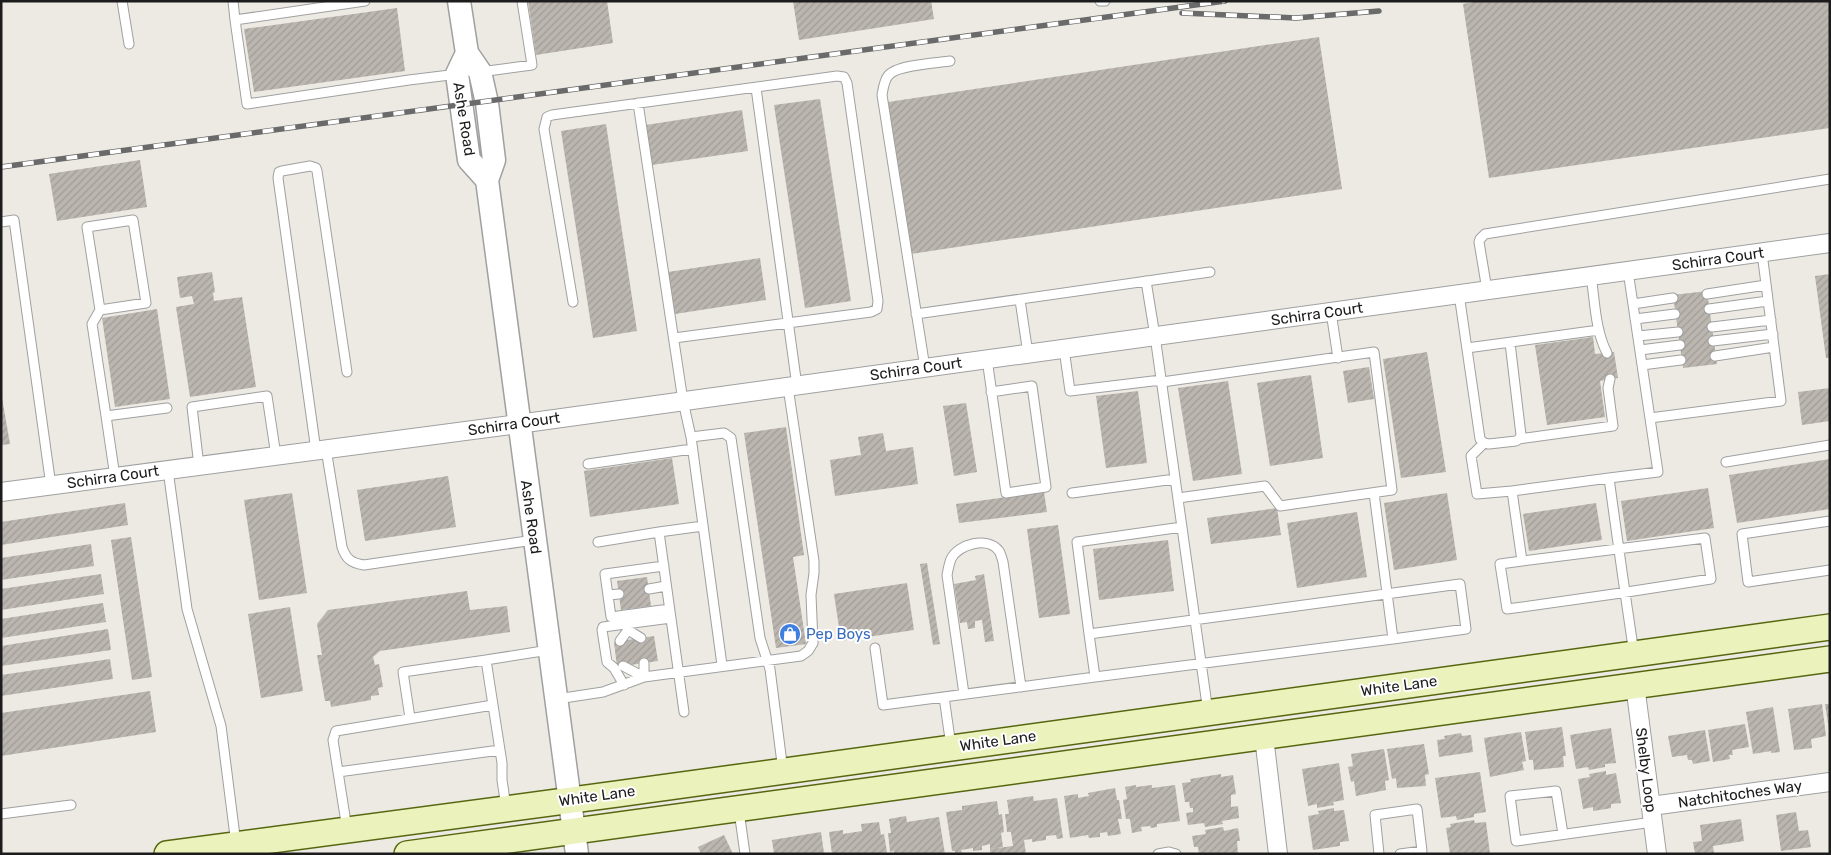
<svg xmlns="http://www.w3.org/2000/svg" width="1831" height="855" viewBox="0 0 1831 855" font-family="Rubik,sans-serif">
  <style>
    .building { fill: url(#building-hatch) }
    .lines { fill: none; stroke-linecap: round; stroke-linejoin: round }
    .service-casing { stroke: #a0a0a0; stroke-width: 11 }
    .minor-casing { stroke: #a0a0a0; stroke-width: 20 }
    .tertiary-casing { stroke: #a0a0a0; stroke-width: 25 }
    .secondary-casing { stroke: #56670f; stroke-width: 28 }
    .service { stroke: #fff; stroke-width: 9 }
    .minor { stroke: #fff; stroke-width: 18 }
    .tertiary { stroke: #fff; stroke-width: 22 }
    .secondary { stroke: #ebf2bb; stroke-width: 25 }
    .rail-casing { stroke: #6a6a6a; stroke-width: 5.5 }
    .rail { stroke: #fff; stroke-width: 4; stroke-dasharray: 11; stroke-linecap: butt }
    .labels { text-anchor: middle; stroke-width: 4; stroke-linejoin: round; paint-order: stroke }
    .street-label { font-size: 15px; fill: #1c1c1c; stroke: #fff }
    .shop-label { font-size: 15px; fill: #366cbe; stroke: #fff; text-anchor: start }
  </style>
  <defs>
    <pattern id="building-hatch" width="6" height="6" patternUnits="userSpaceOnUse" patternTransform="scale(1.25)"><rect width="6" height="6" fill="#bcb6b0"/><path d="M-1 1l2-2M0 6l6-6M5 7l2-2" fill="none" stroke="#a19c97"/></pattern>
  </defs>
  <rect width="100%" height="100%" fill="#eceae3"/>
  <path class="building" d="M528,1H607L613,43L536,55Z
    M793,1H931L934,19L799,40Z
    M1478,1H1830V128L1489,178L1463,4Z
    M397,8L405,71L254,92L244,29Z
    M1319,37L1342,189L911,254L888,102Z
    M820,99L851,301L805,308L774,105Z
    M742,110L748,151L652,165L646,125Z
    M606,124L637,331L593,338L561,131Z
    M140,160L147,207L57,221L49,174Z
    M760,258L766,300L675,314L668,272Z
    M212,272L215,292L213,293L214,301L242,297L256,387L190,397L176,307L194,304L192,296L180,298L177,277Z
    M1830,274V358H1826L1815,276Z
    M1707,291L1717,364L1683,368L1673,295Z
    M157,309L170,399L115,407L102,318Z
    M1593,337L1595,354L1614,352L1618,378L1600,381L1605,417L1547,425L1535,345Z
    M1427,352L1446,472L1401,478L1383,359Z
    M1369,367L1374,399L1348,403L1343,371Z
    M1311,375L1323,458L1270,466L1257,383Z
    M1228,381L1242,474L1193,481L1178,388Z
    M1830,388V421L1802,425L1798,392Z
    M1138,391L1147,463L1106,468L1096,396Z
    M1,392L10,444L1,445Z
    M966,403L977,472L954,476L943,406Z
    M786,427L804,555L793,557L806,644L776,648L744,433Z
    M883,433L886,451L913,447L918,484L835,496L830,460L861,455L858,437Z
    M672,458L679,504L590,517L584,471Z
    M1830,459V509L1737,523L1729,475Z
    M448,476L456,527L365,541L357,490Z
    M1708,488L1714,528L1627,541L1621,501Z
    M1044,492L1047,512L959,523L956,504Z
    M292,493L307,593L259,600L244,500Z
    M1447,493L1457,560L1394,570L1384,503Z
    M125,503L128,525L1,545V522Z
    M1596,503L1602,540L1529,551L1523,514Z
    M1277,508L1281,535L1211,544L1207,518Z
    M1357,512L1367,577L1297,588L1287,523Z
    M1058,525L1070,614L1039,618L1027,529Z
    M131,537L152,677L132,680L111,540Z
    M1168,540L1174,591L1099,600L1093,549Z
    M91,544L94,566L1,580V558Z
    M927,563L940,644L933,645L920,564Z
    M101,574L104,594L1,610V589Z
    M984,574L994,641L985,642L982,620L975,621V628L968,629L967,622L960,623L954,584L976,580L975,576Z
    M647,577L651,606L621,610L617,581Z
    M907,583L914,630L841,641L834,594Z
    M467,591L470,610L507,606L510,632L380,651L373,657L375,665L379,664L383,687L378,688L379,695L371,696V700L331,707L330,701H325L317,655H322L317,624L328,610Z
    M103,603L106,622L1,638V619Z
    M290,607L303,691L261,698L248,614Z
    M108,629L111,650L1,666V646Z
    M654,636L658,661L617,667L614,642Z
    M110,659L113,679L1,696V675Z
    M150,691L156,732L1,756V713Z
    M1822,704L1826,736L1811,739L1812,748L1794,750L1788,709Z
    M1825,704H1830V730H1829Z
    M1773,707L1780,752L1771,753V751L1753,754L1746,712Z
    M1745,724L1749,747L1732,750L1733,755H1729L1730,759L1713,762L1708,730Z
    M1562,727L1566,756H1563L1564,767L1534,770L1533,760H1529L1525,732Z
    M1611,728L1616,763L1605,764V767L1589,770L1588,767L1576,769L1570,735Z
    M1705,730L1710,761L1693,764L1692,760H1688L1687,755L1672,757L1668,736Z
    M1521,732L1526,761L1522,762L1524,770L1490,777L1484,738Z
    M1461,733L1462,736L1471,735L1473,752L1439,757L1437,740L1445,739L1444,736Z
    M1424,744L1429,774L1425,775L1426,786L1397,788L1396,778L1392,779L1387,749Z
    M1384,749L1389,780L1385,781L1386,790L1356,796L1354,781L1351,782L1348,767L1353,766L1351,754Z
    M1339,763L1344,800L1333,802L1334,805L1317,808V804L1308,806L1302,769Z
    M1606,771V775L1616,773L1621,803L1611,804V808L1606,809L1593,811V807L1583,809L1578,779L1590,777L1589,774Z
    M1480,772L1486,812L1474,814V817L1457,820L1456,816L1441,818L1435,778Z
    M1221,774V777L1233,775L1236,794L1231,795V807L1238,806L1239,818L1222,821L1223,824L1205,827L1204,823L1188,825L1186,813L1193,812V808H1190L1189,802H1185L1182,783L1191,782L1190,779Z
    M1136,785V787L1152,785V788L1175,785L1180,821L1157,824V827L1151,828L1150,826L1141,827L1142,831L1132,833L1130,819H1126L1123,800L1127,799L1125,787Z
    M1115,788L1117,800H1119L1122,819H1118L1121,834L1108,836L1107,832L1100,833V837L1089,838L1088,835L1070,838L1064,796L1078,794V798L1089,796L1088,793Z
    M1033,796L1034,801L1057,798L1063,838L1057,839L1056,835L1046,836V840L1032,842V839L1024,840L1026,854H990V849L1013,846L1011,832H1007L1005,814H1009L1007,800Z
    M997,801L999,815L1002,814L1004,832L1001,833L1003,847L990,849V844L982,846V850L973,851V848L961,850L962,853L955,854V851H952L946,812L962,810V806Z
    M1334,808V811L1344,810L1349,841L1340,842V846L1313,850L1308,816L1319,814L1318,811Z
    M1796,812L1799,831L1808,830L1811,847L1781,851L1776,815Z
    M906,816L907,822L939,817L945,854H894V851L890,852L888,833H891L889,819Z
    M1741,819L1744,841L1713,846L1714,854H1695L1693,842L1702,841L1700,825Z
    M1474,820L1475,823L1486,822L1490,854H1450L1446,828L1451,827L1450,824Z
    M879,822L881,835L884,834L887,852L883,854H832L829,832L843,830V834L862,831L861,824Z
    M1223,827L1224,831L1238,828L1240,841H1237L1238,854H1199L1198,847H1194L1192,836L1206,834L1205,830Z
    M821,832L824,853L774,854L772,840Z
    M724,835L733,854H701L698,847Z"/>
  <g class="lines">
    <g class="service-casing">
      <path id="service" d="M122,1L129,44
        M233,1L235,20L365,1
        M1100,1H1105
        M235,20L247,104L409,80L458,74
        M480,72L532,65L522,1
        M756,88L797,386
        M638,103L683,401L691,437L724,433L731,438L760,638L770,669L783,771
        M1,222L14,220L51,486
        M1591,276C1595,301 1595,330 1607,353
        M1146,281L1155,336L1208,712
        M1487,290L1479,242L1480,239L1485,234L1830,179
        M1459,294L1480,439L1484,443L1489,444L1516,441L1519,439L1521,435L1510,343
        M1707,294L1766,285
        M1020,300L1028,354
        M573,302L544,129L547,117L552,115L837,76L844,77L847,83L878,301L877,309L871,312L674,338
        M1633,304L1673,298
        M1709,309L1768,301
        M100,310L146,303L133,220L87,227L100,310L92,324L106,416
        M1331,312L1338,358
        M916,314L1210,272
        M1635,319L1675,314
        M1712,327L1771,320
        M1638,336L1678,332
        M1713,341L1773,334
        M1467,348L1599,330
        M1064,349L1070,391L1161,380
        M1640,350L1680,345
        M1715,356L1774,347
        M987,359L1006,493L1046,487L1032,386L991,392
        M1642,365L1681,360
        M925,368L882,95C883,89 884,81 888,76C895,65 936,63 950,61
        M1162,382L1374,352L1392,490L1280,506L1265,486L1178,498
        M1650,418L1781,401L1762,253
        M691,437L722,665
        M1519,439L1613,426L1608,388L1610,379
        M1484,443L1471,456L1477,494L1512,491
        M326,449L342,547C346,559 351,563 364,565L534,540
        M316,451L278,178L279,172L282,171L310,166L316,168L317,171L347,372
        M1726,462L1830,445
        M588,464L692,449
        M199,466L192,407L267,396L276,456
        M168,470L187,609L221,726L236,844
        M115,477L106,416L167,408
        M1609,478L1658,472L1628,271
        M1072,493L1175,479
        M1374,493L1393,639L1466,629L1460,584L1089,634L1095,677L1393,639
        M1830,521L1742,534L1748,582L1830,570
        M598,542L659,532
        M1522,561L1705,538L1711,579C1643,590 1575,600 1507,609L1500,564L1522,561L1512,491L1609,478C1617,536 1625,595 1634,653
        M664,566L605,574L611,617L669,609
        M649,589L666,586
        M608,595L619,594
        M627,624L628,630L641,638
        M1089,634L1077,542L1182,527
        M620,641L628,630
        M875,648L883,705L1095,677
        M623,666L644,677
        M644,677V663
        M624,685L614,668L607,662L602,630L603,627L671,618
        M964,694L947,575C948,570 949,564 951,559C958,544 988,536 999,551C1001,554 1002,559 1003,562L1021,687
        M944,697L951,746
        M557,699L603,692L644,677L801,656L808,651L813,643L811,595L814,573V561L788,387
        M684,712L659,532L703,526
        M410,718L403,672L486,660
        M338,772L500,750
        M506,807L502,780V763L486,660L549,650
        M739,811L745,854
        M1,814L71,805
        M347,829L333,740L336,731L493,705
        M1563,834L1556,791L1510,796L1516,841L1653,822
        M1158,854L1169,852L1176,854
        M1379,854L1375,815L1417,809L1422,851L1400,854"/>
    </g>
    <g class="minor-casing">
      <path id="minor" d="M1,492L518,424L1830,243
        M1635,685L1657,854
        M1264,737L1278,854
        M1651,806L1830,782"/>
    </g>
    <g class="tertiary-casing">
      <path id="tertiary" d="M459,1L467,53L480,72L487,103L494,160L487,180L577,854
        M467,53L457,74L469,160L487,180"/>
    </g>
    <g class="secondary-casing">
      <path id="secondary" d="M167,854L617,794L1830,627
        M407,854L1830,659"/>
    </g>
    <use href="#service" class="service"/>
    <use href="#minor" class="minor"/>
    <use href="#tertiary" class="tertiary"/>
    <use href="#secondary" class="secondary"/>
    <g class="rail-casing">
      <path id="rail" d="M1182,13L1296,18L1379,11
        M1,167L1225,1"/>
    </g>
    <use href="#rail" class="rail"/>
  </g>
  <defs>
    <g id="shop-disc" transform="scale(1.125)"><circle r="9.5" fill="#3f7fe0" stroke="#fff"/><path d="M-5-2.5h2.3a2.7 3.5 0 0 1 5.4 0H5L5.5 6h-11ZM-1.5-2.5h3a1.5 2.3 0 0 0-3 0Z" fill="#fff"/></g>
  </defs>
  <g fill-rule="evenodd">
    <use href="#shop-disc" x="790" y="634"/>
  </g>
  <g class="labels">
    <g class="street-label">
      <text transform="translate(464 119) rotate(81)" y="5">Ashe Road</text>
      <text transform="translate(1718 259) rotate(-8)" y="5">Schirra Court</text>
      <text transform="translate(1317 314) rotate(-8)" y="5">Schirra Court</text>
      <text transform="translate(916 369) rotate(-8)" y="5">Schirra Court</text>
      <text transform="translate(514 424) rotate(-8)" y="5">Schirra Court</text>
      <text transform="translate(113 477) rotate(-8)" y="5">Schirra Court</text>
      <text transform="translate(531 517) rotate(82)" y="5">Ashe Road</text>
      <text transform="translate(1399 686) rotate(-8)" y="5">White Lane</text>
      <text transform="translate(998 741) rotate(-8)" y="5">White Lane</text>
      <text transform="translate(1646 770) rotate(83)" y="5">Shelby Loop</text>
      <text transform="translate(1740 794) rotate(-8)" y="5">Natchitoches Way</text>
      <text transform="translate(597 796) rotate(-8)" y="5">White Lane</text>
    </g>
    <g class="shop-label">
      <text x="806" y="639">Pep Boys</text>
    </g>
  </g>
  <rect width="1831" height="855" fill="none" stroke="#1c1c1c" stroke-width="5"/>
</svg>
